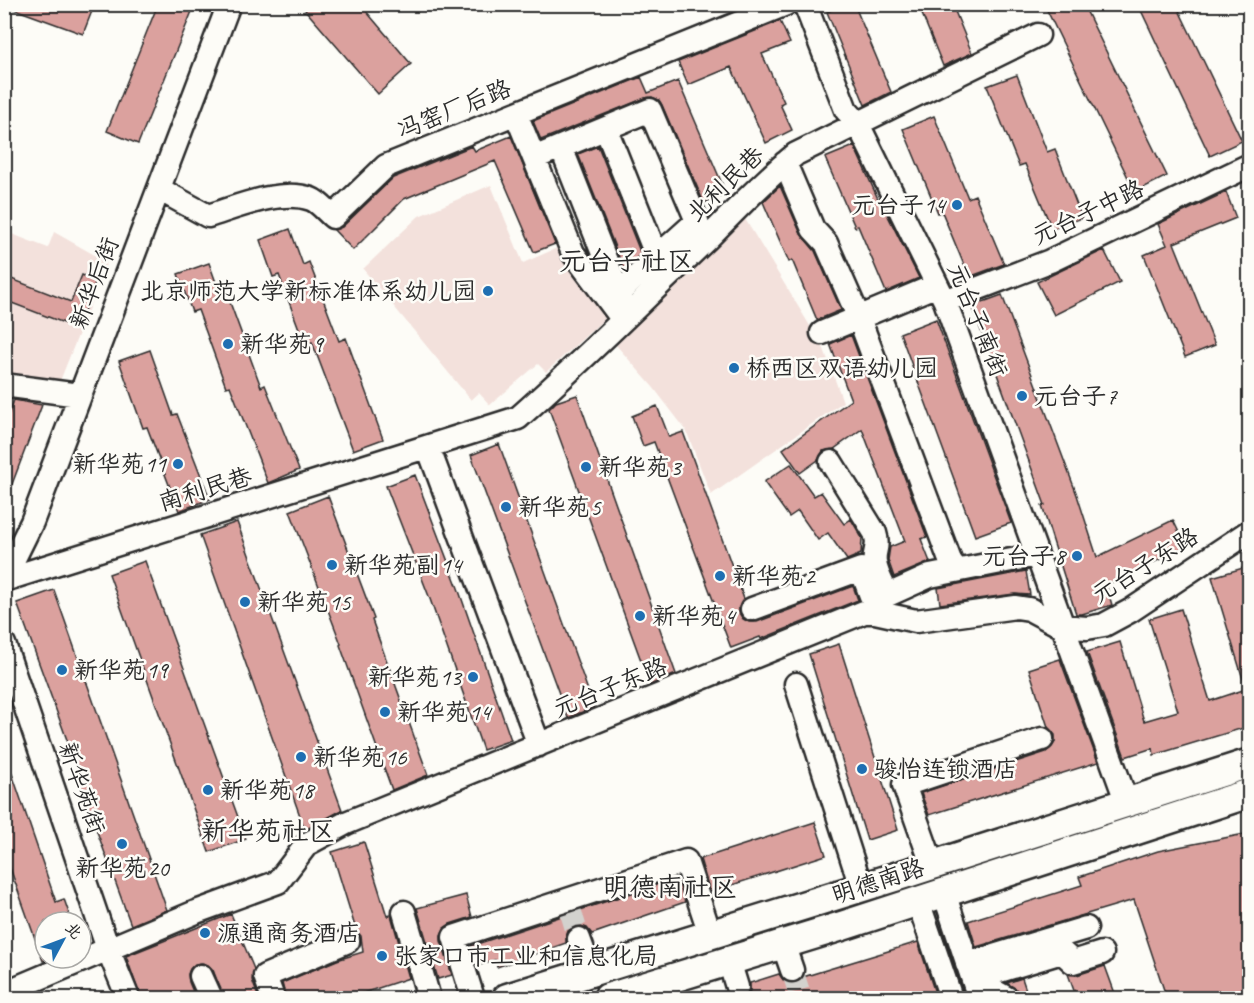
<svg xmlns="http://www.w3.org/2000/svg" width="1254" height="1003" viewBox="0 0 1254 1003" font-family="Caveat,'LXGW WenKai TC',sans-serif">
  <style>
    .built { fill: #f3e1dc }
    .building { fill: #dba19e; stroke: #2b2b2b; stroke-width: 1.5 }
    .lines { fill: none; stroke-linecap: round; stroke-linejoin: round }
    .minor-tunnel { stroke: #d3d2ce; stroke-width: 22; stroke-dasharray: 22 11; stroke-linecap: butt }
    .minor-casing { stroke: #2b2b2b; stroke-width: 27 }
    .major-casing { stroke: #2b2b2b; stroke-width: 33 }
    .minor { stroke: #fdfcf7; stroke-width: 22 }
    .major { stroke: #fdfcf7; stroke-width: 28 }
    .poi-dot { fill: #1f6fb2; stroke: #fdfcf7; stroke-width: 2 }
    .labels { text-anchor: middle; stroke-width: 5; stroke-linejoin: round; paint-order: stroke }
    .street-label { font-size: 24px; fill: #2b2b2b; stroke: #fdfcf7 }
    .poi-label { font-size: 24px; fill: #2b2b2b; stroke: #fdfcf7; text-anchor: start }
    .quarter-label { font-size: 27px; fill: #2b2b2b; stroke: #fdfcf7 }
  </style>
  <rect width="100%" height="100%" fill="#fdfcf7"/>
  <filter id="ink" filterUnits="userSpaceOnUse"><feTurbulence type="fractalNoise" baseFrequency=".0167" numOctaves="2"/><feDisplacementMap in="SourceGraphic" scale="12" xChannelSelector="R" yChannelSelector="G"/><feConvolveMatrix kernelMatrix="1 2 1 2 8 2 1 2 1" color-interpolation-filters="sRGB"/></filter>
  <g filter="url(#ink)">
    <path class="built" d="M491,185L523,263L564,245L612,312L546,372L538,364L490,405L479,393L471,400L363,269L419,216Z
      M742,214L824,349L843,402L711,495L686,430L653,387L616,345Z
      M4,231L48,248L54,232L107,262L60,381L5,382Z"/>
    <path class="building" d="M7,4H75L92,11L83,34L6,6Z
      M158,4H195L138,144L107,131Z
      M300,4H360L411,64L378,94Z
      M845,4H854L891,92L865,105L827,12Z
      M918,4H952L972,53L943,66Z
      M1044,4H1083L1167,176L1135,192Z
      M1138,4H1176L1242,141L1210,156Z
      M780,21L790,43L762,54L784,102L780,104L792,130L766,143L731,67L688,85L678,62Z
      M1017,75L1047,152L1055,149L1082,218L1052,229L1025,164L1019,166L987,86Z
      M641,77L648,93L678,81L726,193L704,203L662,105L659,100L652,97L645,98L541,140L533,121Z
      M934,116L968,198L975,195L1004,264L969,277L942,212L938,213L903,129Z
      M511,136L555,244L534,252L495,161L404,199L353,250L334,230L342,227L393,178L472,146L475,151Z
      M598,146L641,254L624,270L578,154Z
      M854,146L884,212H886L919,278L886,292L858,226L855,227L825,158Z
      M780,186L801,234L815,251L841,310L817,320L792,260L789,262L763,202Z
      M1226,192L1236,218L1174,243L1215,345L1185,357L1144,255L1167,245L1158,224Z
      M290,229L303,265L309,262L339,341L346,338L383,439L353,450L312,342L305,345L279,275L273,277L260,240Z
      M1104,250L1120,282L1054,315L1037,282Z
      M209,263L222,299L228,297L261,387L265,385L299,470L268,483L230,386L226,387L198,310L192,312L178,274Z
      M82,275L96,281L77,328L4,300V276L71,302Z
      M1002,295L1077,495L1097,557L1173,520L1186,547L1106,585L1112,605L1082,614H1076L1042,506L1045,505L972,306Z
      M936,319L1011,523L975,536L900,333Z
      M851,335L927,537L921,539L930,562L894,577L888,560L890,547L905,541L862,429L834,449L823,451L818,460L800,473L783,449L851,400L830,344Z
      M150,350L173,415L177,414L210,499L179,511L147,427L143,428L119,361Z
      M577,395L676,674L650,685L549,409L556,402Z
      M14,400L42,405L6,500L4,426Z
      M657,406L669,437L683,432L744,599L739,607V613L743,619L749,622H757L853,586L858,600L761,639L760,637L731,648L654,442L643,446L632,416Z
      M499,444L594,707L568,718L471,455Z
      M791,464L814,496L821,492L844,524L851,519L862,538L861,554L847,560L828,533L818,540L798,511L789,517L764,482Z
      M415,475L458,588L511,740L483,750L430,599L386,486Z
      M328,496L374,619L372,620L428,775L392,790L340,645L341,644L290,511Z
      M237,522L342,810L305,830L200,535Z
      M145,561L246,839L209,852L109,574Z
      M1250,566V726L1154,755L1153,748L1125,757L1087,652L1120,642L1144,721L1178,711L1149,619L1181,609L1210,701L1246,689L1212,577Z
      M1026,571L1030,595L1014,594L940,604L938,588Z
      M54,590L167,910L131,925L75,771L78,770L17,603Z
      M839,644L898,830L867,840L809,654Z
      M1060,659L1098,762L929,815L921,793L1046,752L1052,747L1055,742V735L1048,727L1029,669Z
      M4,759H7L56,902L64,899L72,922H45V961H43L4,851Z
      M815,822L826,855L710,892L700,859Z
      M1250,833V999H1167L1134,900L976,947L968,921L1082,885L1079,877L1158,851Z
      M364,842L387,916L391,915L409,978L345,999H286L282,983L337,960L363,952L361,936L356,930L332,852Z
      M677,878L685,902L592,934L587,928L581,926H575L568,931L566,937V943L497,967L495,960L477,966L471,946Z
      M466,895L472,917L450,924L444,928L441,935V941L452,975L438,979L417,908Z
      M231,914L254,969L252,980L259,999H224L213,970L208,965L202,963L195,964L190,969L188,974L189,982L196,999H141L126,956Z
      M918,942L936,996L928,999H743L750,991V983L779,974L784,981L790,983H796L803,977Z
      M1105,966L1117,999H1077L1068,974L1077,975Z
      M1022,978L1029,999H1020L1018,991L1007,983Z"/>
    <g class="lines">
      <path class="minor-tunnel" d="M569,906L579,939
        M792,970L801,998"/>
      <g class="minor-casing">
        <path id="minor" d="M805,4L846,110L857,122L945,301L1127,803
          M516,114L573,253L623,320
          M606,129L657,257L619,293
          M534,158L650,110L697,221L657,257
          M566,160L623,304
          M785,163L813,229L826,243L859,318L954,571
          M159,189L208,216C237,207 281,188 311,199C319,202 326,211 333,217L386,166L786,4
          M945,301L1050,261L1250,165
          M822,333L937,285
          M4,388L11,386L79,395
          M428,447L539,745
          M831,462L875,533C880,548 873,550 875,562C876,573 883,585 888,595L930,576L1037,555
          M4,579L32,522L229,4
          M4,580L518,418C583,361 644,299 707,239C737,209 763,181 796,154L1038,35
          M752,609L861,569L871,596
          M4,644L108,949L128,998
          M796,684L861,887
          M932,864L904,785L1042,739
          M944,893L979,998
          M918,901L951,998
          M404,912L429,998
          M579,939L591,972
          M783,944L792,970
          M729,961L737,987
          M967,964L1086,928
          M201,976L211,998
          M973,979L1062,952L1073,962L1102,953
          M973,979L1007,998
          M4,993L196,912L278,882L307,844L346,823L852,617L864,612H875L916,621L1016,607L1029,609L1061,626L1087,628L1104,625L1130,611L1250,531
          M273,998L265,976L348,941
          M473,998L454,937L686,861L710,934"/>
      </g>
      <g class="major-casing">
        <path id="major" d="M507,998L908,873L1250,763
          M608,998L842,926L1250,793"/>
      </g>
      <use href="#minor" class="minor"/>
      <use href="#major" class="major"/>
    </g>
  </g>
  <g class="poi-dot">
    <circle cx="957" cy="205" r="6"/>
    <circle cx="488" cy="291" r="6"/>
    <circle cx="228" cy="344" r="6"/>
    <circle cx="734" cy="368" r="6"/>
    <circle cx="1022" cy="396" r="6"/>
    <circle cx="178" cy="464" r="6"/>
    <circle cx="586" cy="467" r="6"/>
    <circle cx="506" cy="507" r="6"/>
    <circle cx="1077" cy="556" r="6"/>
    <circle cx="332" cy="565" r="6"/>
    <circle cx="720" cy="576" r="6"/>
    <circle cx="245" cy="602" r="6"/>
    <circle cx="640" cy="616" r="6"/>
    <circle cx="62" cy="670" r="6"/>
    <circle cx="473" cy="677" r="6"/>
    <circle cx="385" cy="712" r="6"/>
    <circle cx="301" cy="757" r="6"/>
    <circle cx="862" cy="769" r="6"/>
    <circle cx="208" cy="790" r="6"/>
    <circle cx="122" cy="844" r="6"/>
    <circle cx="205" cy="933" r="6"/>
    <circle cx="382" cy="956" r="6"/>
  </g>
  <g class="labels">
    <g class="street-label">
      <text transform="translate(454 109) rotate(-22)" y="8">冯窑厂后路</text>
      <text transform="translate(725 184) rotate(-44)" y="8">北利民巷</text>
      <text transform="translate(1088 212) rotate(-25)" y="8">元台子中路</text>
      <text transform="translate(94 283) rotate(-69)" y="8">新华后街</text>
      <text transform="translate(978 320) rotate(68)" y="8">元台子南街</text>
      <text transform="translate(205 489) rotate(-17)" y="8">南利民巷</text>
      <text transform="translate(1145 565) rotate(-32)" y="8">元台子东路</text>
      <text transform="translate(610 687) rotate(-22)" y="8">元台子东路</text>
      <text transform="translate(82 788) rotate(71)" y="8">新华苑街</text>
      <text transform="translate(878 881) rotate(-18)" y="8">明德南路</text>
    </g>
    <g class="poi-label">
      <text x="945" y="213" text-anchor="end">元台子14</text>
      <text x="476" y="299" text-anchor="end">北京师范大学新标准体系幼儿园</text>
      <text x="240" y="352">新华苑9</text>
      <text x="746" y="376">桥西区双语幼儿园</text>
      <text x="1034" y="404">元台子7</text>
      <text x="166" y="472" text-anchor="end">新华苑11</text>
      <text x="598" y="475">新华苑3</text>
      <text x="518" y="515">新华苑5</text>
      <text x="1065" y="564" text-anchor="end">元台子8</text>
      <text x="344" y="573">新华苑副14</text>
      <text x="732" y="584">新华苑2</text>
      <text x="257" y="610">新华苑15</text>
      <text x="652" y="624">新华苑4</text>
      <text x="74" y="678">新华苑19</text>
      <text x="461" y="685" text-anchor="end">新华苑13</text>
      <text x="397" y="720">新华苑14</text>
      <text x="313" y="765">新华苑16</text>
      <text x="874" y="777">骏怡连锁酒店</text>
      <text x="220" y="798">新华苑18</text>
      <text x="122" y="876" text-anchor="middle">新华苑20</text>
      <text x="217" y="941">源通商务酒店</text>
      <text x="394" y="964">张家口市工业和信息化局</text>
    </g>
    <g class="quarter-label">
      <text x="627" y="270">元台子社区</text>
      <text x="268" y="840">新华苑社区</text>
      <text x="670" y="896">明德南社区</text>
    </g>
  </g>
  <rect width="1254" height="1003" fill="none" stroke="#fdfcf7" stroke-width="24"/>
  <rect x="12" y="12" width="1230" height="979" fill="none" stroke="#2b2b2b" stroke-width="2" filter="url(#ink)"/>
  <g transform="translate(63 940) rotate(49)"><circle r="28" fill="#fdfcf7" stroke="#a9a8a5" stroke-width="1.5"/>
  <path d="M0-4.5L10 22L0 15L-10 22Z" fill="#1f6fb2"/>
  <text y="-9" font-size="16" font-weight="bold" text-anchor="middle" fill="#2b2b2b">北</text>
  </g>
</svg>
